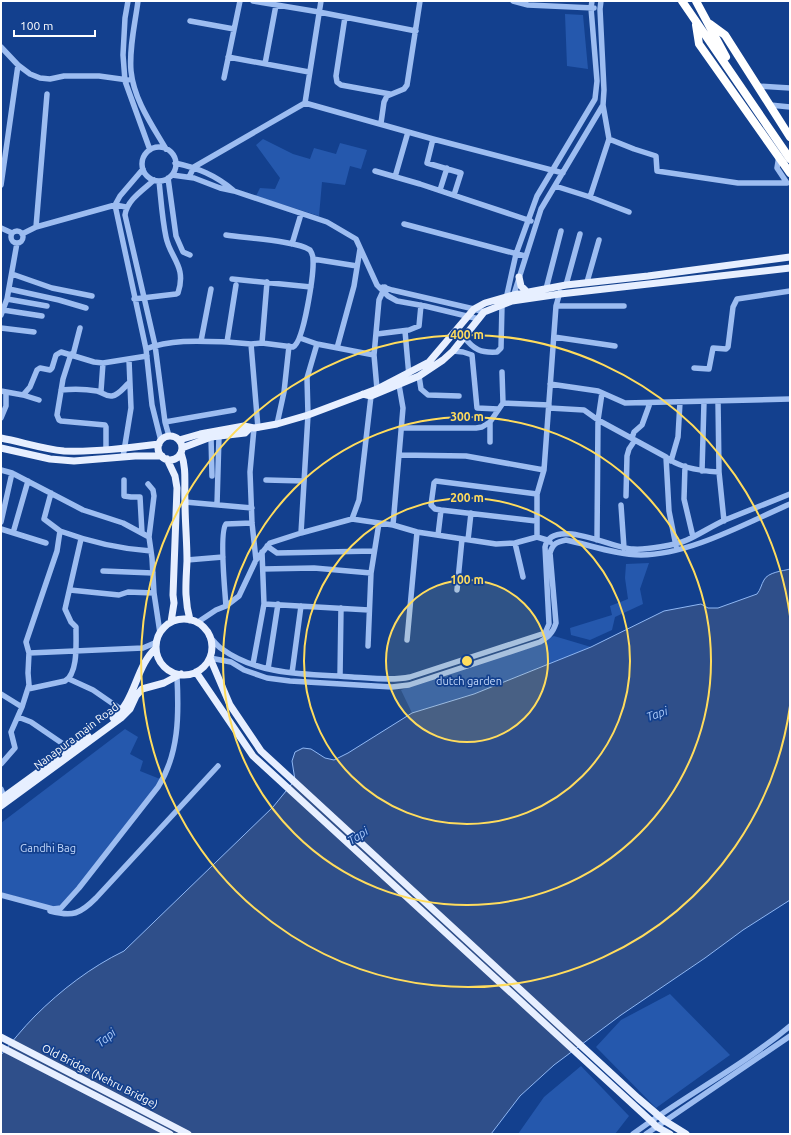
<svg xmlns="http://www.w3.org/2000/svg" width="791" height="1135" viewBox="0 0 791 1135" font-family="Ubuntu,sans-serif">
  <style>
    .green { fill: #2558ad }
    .water { fill: #2f4f8a; stroke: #8fb7f4 }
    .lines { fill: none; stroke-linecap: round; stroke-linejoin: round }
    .minor { stroke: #9dbdf1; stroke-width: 5.5 }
    .major { stroke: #e7efff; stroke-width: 7 }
    .highway { stroke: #fff; stroke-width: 8 }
    .ring { fill: none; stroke: #ffdc5d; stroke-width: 2 }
    .labels { text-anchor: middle; stroke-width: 3.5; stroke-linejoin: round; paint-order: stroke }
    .park-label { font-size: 11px; fill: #c4d9fc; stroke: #13408e }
    .street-label { font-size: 11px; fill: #fff; stroke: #13408e }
    .water-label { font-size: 12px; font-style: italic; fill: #a9c8f8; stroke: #13408e }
    .centre { fill: #ffdc5d; stroke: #13408e; stroke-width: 2 }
    .ring-label { font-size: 12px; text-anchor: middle; font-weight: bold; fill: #ffdc5d; stroke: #13408e; stroke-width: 3.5; stroke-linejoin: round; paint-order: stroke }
  </style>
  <rect width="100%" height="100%" fill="#13408e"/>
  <path class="green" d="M565,14L583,15L588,69L567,66Z
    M263,139L293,154L310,159L314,148L336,154L340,143L367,150L361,169L350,166L345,185L322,182L319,216L256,196L260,188L275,189L280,178L256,145Z
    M649,563L640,589L643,604L615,617L612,630L590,640L571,635L570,628L612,615L610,606L628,599L625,578L626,564Z
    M554,636L591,647L474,694L412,713L401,690Z
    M125,729L138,737L130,754L143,761L140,771L160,779L155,787L63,905L56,908L1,892V823Z
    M670,994L730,1055L656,1108L596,1047L621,1020Z
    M581,1066L629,1116L615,1134H518L544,1097Z"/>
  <path class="water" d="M790,569V900L743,930L705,958L621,1015L554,1065L520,1096L491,1134H1V1055C12,1042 23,1028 35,1016C61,990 91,967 124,951L273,807L295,780L292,761L295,752L303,748L311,749L325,758L334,760L348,753L412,713L474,694L591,647L664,611L701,604L708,608H718L757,594C761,589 761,585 764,580C768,572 783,571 790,569Z"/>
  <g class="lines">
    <path class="minor" d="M128,1L125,18L123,55L125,81L150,150
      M138,1C135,24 129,48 131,71C134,100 152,125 166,149
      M253,1L319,12L416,31
      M513,1L528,5L594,8
      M345,17L336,76L337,82L341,85L390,94
      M190,21L234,29
      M1,47L18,65L30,74L40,78L50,79L64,76H99L128,80
      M228,57L309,72
      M265,64L276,5
      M224,78L240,1
      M757,86L790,88
      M305,103L433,139L563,173
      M603,105L609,139L634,149L656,156L657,171L738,183H787L777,168L779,156
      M770,105L790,107
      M381,123L384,102L387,96L404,89L407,85L420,1
      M433,139L427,163L461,173L454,195
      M142 164a17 17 0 1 1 34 0a17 17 0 1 1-34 0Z
      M175,163C198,168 215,175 233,190
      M143,169L120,196L115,205L146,349L152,405L161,441
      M375,171L420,184L531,221
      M172,175L194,178L220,188L234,191L327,222L356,239L377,285L388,296L397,301L425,306L479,319
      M189,177L194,167L305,103L321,1
      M395,177L408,132
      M168,178L176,236L183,252L190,255
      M154,180C143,190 127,200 125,215L155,345L165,422L169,436
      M1,185L18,65
      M555,186L590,197L629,212
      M440,190L447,168
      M590,197L609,139
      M404,224L525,256
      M36,227L47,94
      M1,228L12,233
      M11 237a6 6 0 1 1 12 0a6 6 0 1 1-12 0Z
      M22,234L36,227L115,205L126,207
      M226,235C244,238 298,241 310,250C312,253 313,256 313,259C314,273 304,342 293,347L262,343L251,344L227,342
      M292,244L301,214
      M313,259L357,266
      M12,274L52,288L92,296
      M232,279L311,287
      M587,282L599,240
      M566,285L580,234
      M383,287L392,290L474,309L484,312
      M9,289L59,300L86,308
      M546,289L561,231
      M513,297L541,209L603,105L604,90L600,9L601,1
      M7,299L47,306
      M134,299L176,294L178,293C187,266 170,258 166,237C162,218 161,199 159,181
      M506,299L516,254L537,196L595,99L597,81L591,8L592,1
      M556,306H624
      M3,310L42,316
      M1,315L7,299L17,243
      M1,328L34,332
      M405,331L409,376
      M377,334L409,330L419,326L421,305
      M464,337C474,350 481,353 497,352L501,348L502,305
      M554,337L615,346
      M300,338L317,344L374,355
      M201,341L211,289
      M262,343L267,282
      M251,344L258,428
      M337,348L354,286L360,249
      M146,349C171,339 201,341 227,342L236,285
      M453,351L463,352L472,355L477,408L498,409
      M71,354L63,379L57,415L59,420L61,421L105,425L106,427V450
      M73,355L80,328
      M694,368L709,369L713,348L726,349L728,347L733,307L737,299L790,291
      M419,376L421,389L428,395L459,396
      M550,384L598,391L625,403L790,399
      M61,390C73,389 85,389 97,391C102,392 106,397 112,396C119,395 124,387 129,383
      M1,391L23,395L30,387L37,370L40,368L50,370L52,368L56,355L61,352L94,362L103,363L147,356
      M101,391L103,363
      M23,395L39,400
      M718,401L719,472L724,521
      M503,403L549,405
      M549,408L584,410L598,420L666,457C679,468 702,471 719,472
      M1,418L6,406V392
      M165,422L234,410
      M490,422V442
      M277,424L284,392L289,346
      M254,428L250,472L252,523L256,560
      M401,428H476L482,427L490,422L503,403L502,372
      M211,437L212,476
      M632,438L634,432L642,425L650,403
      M399,455L466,456L544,470
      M123,457L131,408L129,360
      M666,457L669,511L676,546
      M671,461L678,437L680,402
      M685,466L684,499L693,537
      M1,470L12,473L83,510L123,523L149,537L152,558L154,593L160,633
      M702,471L704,402
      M124,480V496L131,497H140L142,533
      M266,480L304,481
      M148,484L153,490L154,496L149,537
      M626,496L627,456L629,449L635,440
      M185,502L252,508
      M217,505L219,436
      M621,505L624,548
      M352,519L359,500L371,396L377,389L374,355L379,300L385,287
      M536,521L441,510L435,509L431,505L434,483L436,481L537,494
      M1,522L12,473
      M393,525L403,408L399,385
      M1,529L46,543
      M60,531C90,542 120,549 151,551
      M13,533L28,481
      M301,533L308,415L307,378L317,344
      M438,535L441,510
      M537,537V494L544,470L556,306L560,292
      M468,540L471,513
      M597,540L598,420L602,393
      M515,543L523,577
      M267,546L277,553L374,551
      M187,560L223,557
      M263,569L314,568L371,573
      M103,571L153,573
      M70,590L119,595L128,592L154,593
      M457,590L462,539
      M264,604L369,610
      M226,606C225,593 219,532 226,524L252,523
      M198,622L216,610L226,606L239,596L256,560L270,543L301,533L352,519L393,525L417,532L496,544L515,543L537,537L547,540L550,542
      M209,636C213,640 217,646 222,649C259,676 309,674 352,677C371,678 392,681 410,677L545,633L549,624L545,547C552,516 614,549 633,549C646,550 676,545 687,540C700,534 712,526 725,520C747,511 768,503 790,494
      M407,640L417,532
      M368,646L371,573L379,523
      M29,653L143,648L157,642
      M210,658L231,662L244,670L267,678L290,681L392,687L409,685L540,642C548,637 553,633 556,623L550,553C553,543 557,542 566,540C590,545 617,555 641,555C689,555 746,523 790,504
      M253,664L264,604L262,552
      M268,669L278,604
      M292,673L301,606
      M340,676L341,608
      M69,679L93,690L122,710
      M28,689L65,681C78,674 76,644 76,630V627L71,622L65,609L81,539
      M1,694L22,707
      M18,717L31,722L69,748
      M1,764L15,748L11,732L22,707L29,685L28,673L29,653L26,642L57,551L60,531L44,519L51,493
      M1,789L4,797
      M1,895L53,909L61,908L79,888L158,787C179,754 179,715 177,677
      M50,911C73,917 80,914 96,898L218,766
      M633,1134C684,1096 741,1067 790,1026
      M646,1134L790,1036"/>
    <path class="major" d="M519,277L521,286L527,292
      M363,394L371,396L419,376L443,360L453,351L484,312L512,301L560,294L790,268
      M158 448a12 12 0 1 1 24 0a12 12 0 1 1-24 0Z
      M1,438C22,442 43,449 64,451C96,452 128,448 159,444
      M179,440L200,434L244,426L254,428L277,424L308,415L377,389L429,362L474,309L485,303L513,295L566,285L648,276L790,257
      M1,448L50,459L74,461L135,456H162
      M182,448L211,437L245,433L250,428
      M181,453C187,469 184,485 185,502C185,522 187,541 187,561C186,583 184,598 190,620
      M167,459L175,476L177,488L173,595L174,603L171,622
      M156 647a28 28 0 1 1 56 0a28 28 0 1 1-56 0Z
      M210,658L230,705L261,751L638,1098L665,1121L686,1134
      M196,672L253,756L651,1121L657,1127L670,1134
      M113,718C136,701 135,667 156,648
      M1,799L88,736
      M1,806L121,718L130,709L136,696L142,689L164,683L181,674
      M1,1037L188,1134
      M1,1047L170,1134"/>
    <path class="highway" d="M682,1L790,159
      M696,1L726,57
      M710,24L725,35L790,137
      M696,25L699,44L790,173"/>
  </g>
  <circle cx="467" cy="661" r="81" fill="#ffdc5d" fill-opacity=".12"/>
  <g class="ring">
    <circle cx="467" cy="661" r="81"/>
    <circle cx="467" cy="661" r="163"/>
    <circle cx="467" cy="661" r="244"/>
    <path d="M790 706A326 326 0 1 1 790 616"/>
  </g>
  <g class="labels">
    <g class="park-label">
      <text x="469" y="685">dutch garden</text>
      <text x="48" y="852">Gandhi Bag</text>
    </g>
    <g class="street-label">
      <text transform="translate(76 736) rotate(-37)" y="4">Nanapura main Road</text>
      <text transform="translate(100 1076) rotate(27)" y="4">Old Bridge (Nehru Bridge)</text>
    </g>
    <g class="water-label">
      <text transform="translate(657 714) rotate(-19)" y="4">Tapi</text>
      <text transform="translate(358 836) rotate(-33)" y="4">Tapi</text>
      <text transform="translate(106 1038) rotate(-41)" y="4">Tapi</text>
    </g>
  </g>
  <circle cx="467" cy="661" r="6" class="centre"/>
  <g class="ring-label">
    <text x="467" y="339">400 m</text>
    <text x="467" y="421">300 m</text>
    <text x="467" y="502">200 m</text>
    <text x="467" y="584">100 m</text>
  </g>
  <rect width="791" height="1135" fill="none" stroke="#ffffff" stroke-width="4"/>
  <path d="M14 30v6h81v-6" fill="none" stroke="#ffffff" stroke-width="2"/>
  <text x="20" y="30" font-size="12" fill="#ffffff" stroke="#13408e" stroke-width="3" paint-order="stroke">100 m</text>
</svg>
